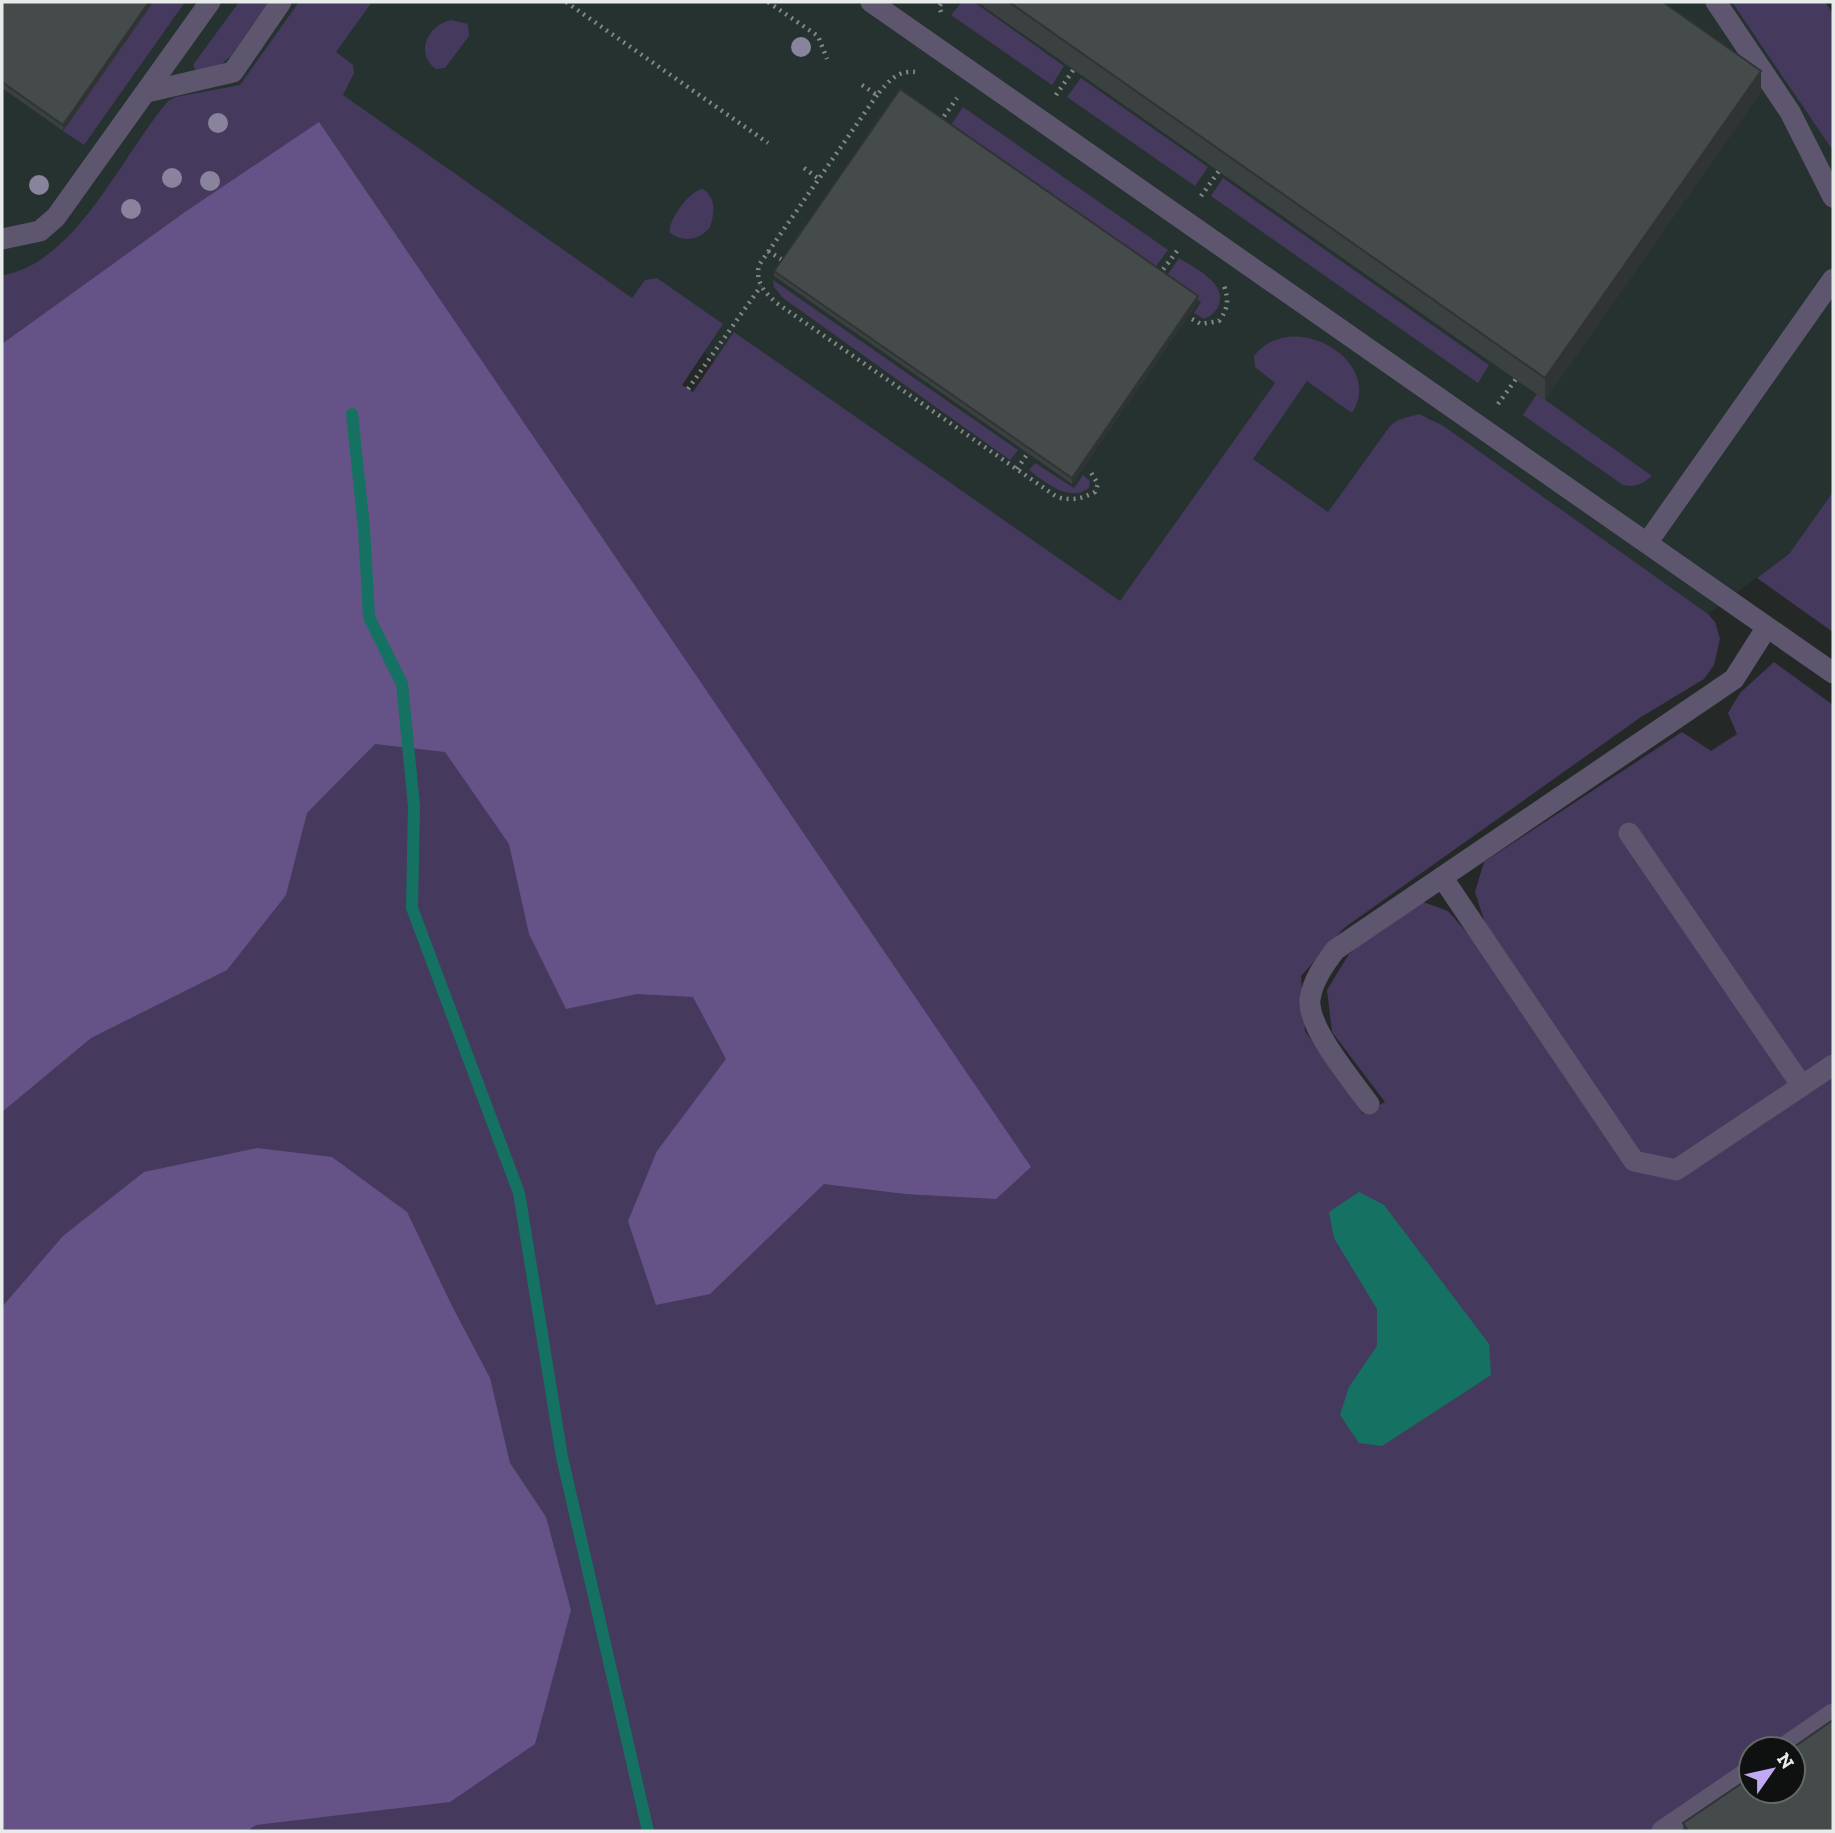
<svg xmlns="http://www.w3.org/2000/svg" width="1835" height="1833" viewBox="0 0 1835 1833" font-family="'Zilla Slab',serif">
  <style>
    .built { fill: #25322f }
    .green { fill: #46395e; fill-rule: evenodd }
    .forest { fill: #655387 }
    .water { fill: #157263 }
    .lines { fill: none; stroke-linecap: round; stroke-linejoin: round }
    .stream { stroke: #157263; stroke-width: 12 }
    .path { stroke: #838887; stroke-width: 4.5; stroke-dasharray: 2 5; stroke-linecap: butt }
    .lane { stroke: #5e566e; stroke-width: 21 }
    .tree { fill: #89839e }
    .wall { fill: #3b4040 }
    .shaded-wall { fill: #303434 }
    .building { fill: #454b4a; stroke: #303434; stroke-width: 2 }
  </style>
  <rect width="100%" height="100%" fill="#242928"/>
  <path class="built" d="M2,2H1826L1833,13V77L1800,103L1833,151V492L1789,554L1708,614L1429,417L1390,426L1328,512L1253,459L1119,648L342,95L2,344Z"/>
  <path class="green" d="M153,2H185L84,145L63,131Z
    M239,2H268L231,56L220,65L196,71L193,65Z
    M299,2H372L336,52L353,65L354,73L343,95L632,298L645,280L657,278L723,324L682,385L693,392L734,332L1120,601L1275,383L1255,367L1254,356C1291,307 1386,360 1352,413L1307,381L1253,459L1328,512L1390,426L1398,420L1419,414L1442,425L1708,614L1715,622L1720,639L1714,665L1704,679L1641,717L1344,928L1301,976L1305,1031L1363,1114L1385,1102L1332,1032L1327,990L1349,954L1391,920L1423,902L1448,911L1469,935L1485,923L1475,892L1484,862L1682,732L1711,751L1737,734L1728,713L1740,693L1774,662L1833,705V1831H2V276C12,273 23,270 32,265C90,232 126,151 168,101L176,97L240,85ZM1751,1749H1793V1791H1751Z
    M962,2H974L1064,66L1052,85L951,15Z
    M1732,2H1825L1833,14V151Z
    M451,20L468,24L469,36L445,68L436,69C414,53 428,25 451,20Z
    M1081,78L1208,167L1195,186L1067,97Z
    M963,107L1168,250L1154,269L951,125Z
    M1223,178L1489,365L1478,383L1211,196Z
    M703,189C716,198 715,212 710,227C700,240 684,243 670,233C667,221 690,190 703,189Z
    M1179,258C1190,265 1204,272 1213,282C1226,296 1220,313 1204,319L1194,313L1201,302L1166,277Z
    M773,280L1018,450L1010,460L783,298L774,287Z
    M1537,394L1652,476C1642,484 1635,488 1623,485L1523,415Z
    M1035,463L1074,488L1083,475L1090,481L1089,488C1069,503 1045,482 1029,470Z
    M1833,492V632L1757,578L1789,554Z"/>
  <path class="forest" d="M319,122L1031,1167L996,1199L905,1194L824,1184L710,1294L656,1305L628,1221L657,1151L726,1059L693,997L637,994L566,1009L529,934L509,844L445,752L375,744L307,813L286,895L227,970L91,1038L2,1112V344L185,212Z
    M257,1148L332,1157L407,1212L452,1306L490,1378L510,1463L546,1517L571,1610L535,1744L450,1802L256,1825L247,1831H2V1307L63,1236L144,1172Z"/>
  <path class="water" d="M1359,1192L1384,1205L1489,1344L1491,1375L1382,1446L1359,1443L1340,1415L1349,1387L1377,1346V1309L1334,1238L1329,1212Z"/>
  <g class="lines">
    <path class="stream" d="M352,414L364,528L369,617L402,684L414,806L412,908L519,1193L562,1457L648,1831"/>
    <path class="path" d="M566,2L768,143
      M768,2L818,36L827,59
      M941,12L939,7L942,2
      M862,85L877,95C888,82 897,70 915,72
      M877,95L759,265C755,283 765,293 778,304L1057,497C1072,501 1081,499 1095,492L1098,484L1090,471
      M1056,95L1074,69
      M940,122L957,98
      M804,168L819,179
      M1201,196L1219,171
      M768,251L784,261
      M1159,275L1177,251
      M1192,319L1201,324L1219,321C1228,309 1229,300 1224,286
      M688,389L761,286
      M1498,404L1516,379
      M1017,469L1028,453"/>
    <path class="lane" d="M871,2L1833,673
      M1716,2L1790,112L1833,197
      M147,92L233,72L281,2
      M2,239L40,231L56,217L210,2
      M1647,543L1833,279
      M1629,833L1802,1086
      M1442,877L1634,1161L1676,1170L1833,1065
      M1369,1104C1352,1080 1307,1028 1310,999C1313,980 1324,965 1335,950L1734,679L1767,627
      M1782,1749L1833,1714
      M1662,1831L1751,1770"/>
  </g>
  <g class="tree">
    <circle cx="801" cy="47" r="10"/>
    <circle cx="218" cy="123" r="10"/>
    <circle cx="172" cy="178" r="10"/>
    <circle cx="210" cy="181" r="10"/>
    <circle cx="39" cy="185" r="10"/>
    <circle cx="131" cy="209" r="10"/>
  </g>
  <path class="wall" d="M2,2H153L63,131L2,88Z
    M977,2H1663L1761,92L1545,400Z
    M774,271L1198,302L1072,484L774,276Z
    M1683,1823L1833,1831H1685L1683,1829Z"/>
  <path class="shaded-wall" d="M149,2H153L63,131V125Z
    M1761,71V92L1545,400V378Z
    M1198,296V302L1072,484V478Z"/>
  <path class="building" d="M2,2H149L63,125L2,82Z
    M1009,2H1663L1761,71L1545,378Z
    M900,89L1198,296L1072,478L774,271Z
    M1833,1720V1831H1688L1683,1823L1751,1777V1791H1793V1749H1791Z"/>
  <rect width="1835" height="1833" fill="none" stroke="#e7ebea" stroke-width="7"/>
  <g transform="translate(1772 1770) rotate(56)"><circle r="33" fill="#0f1111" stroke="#656868" stroke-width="2"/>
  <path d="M0-5L12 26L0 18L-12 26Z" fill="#c1a8f3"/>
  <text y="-10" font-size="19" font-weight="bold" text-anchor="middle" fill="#e7ebea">N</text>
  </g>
</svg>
